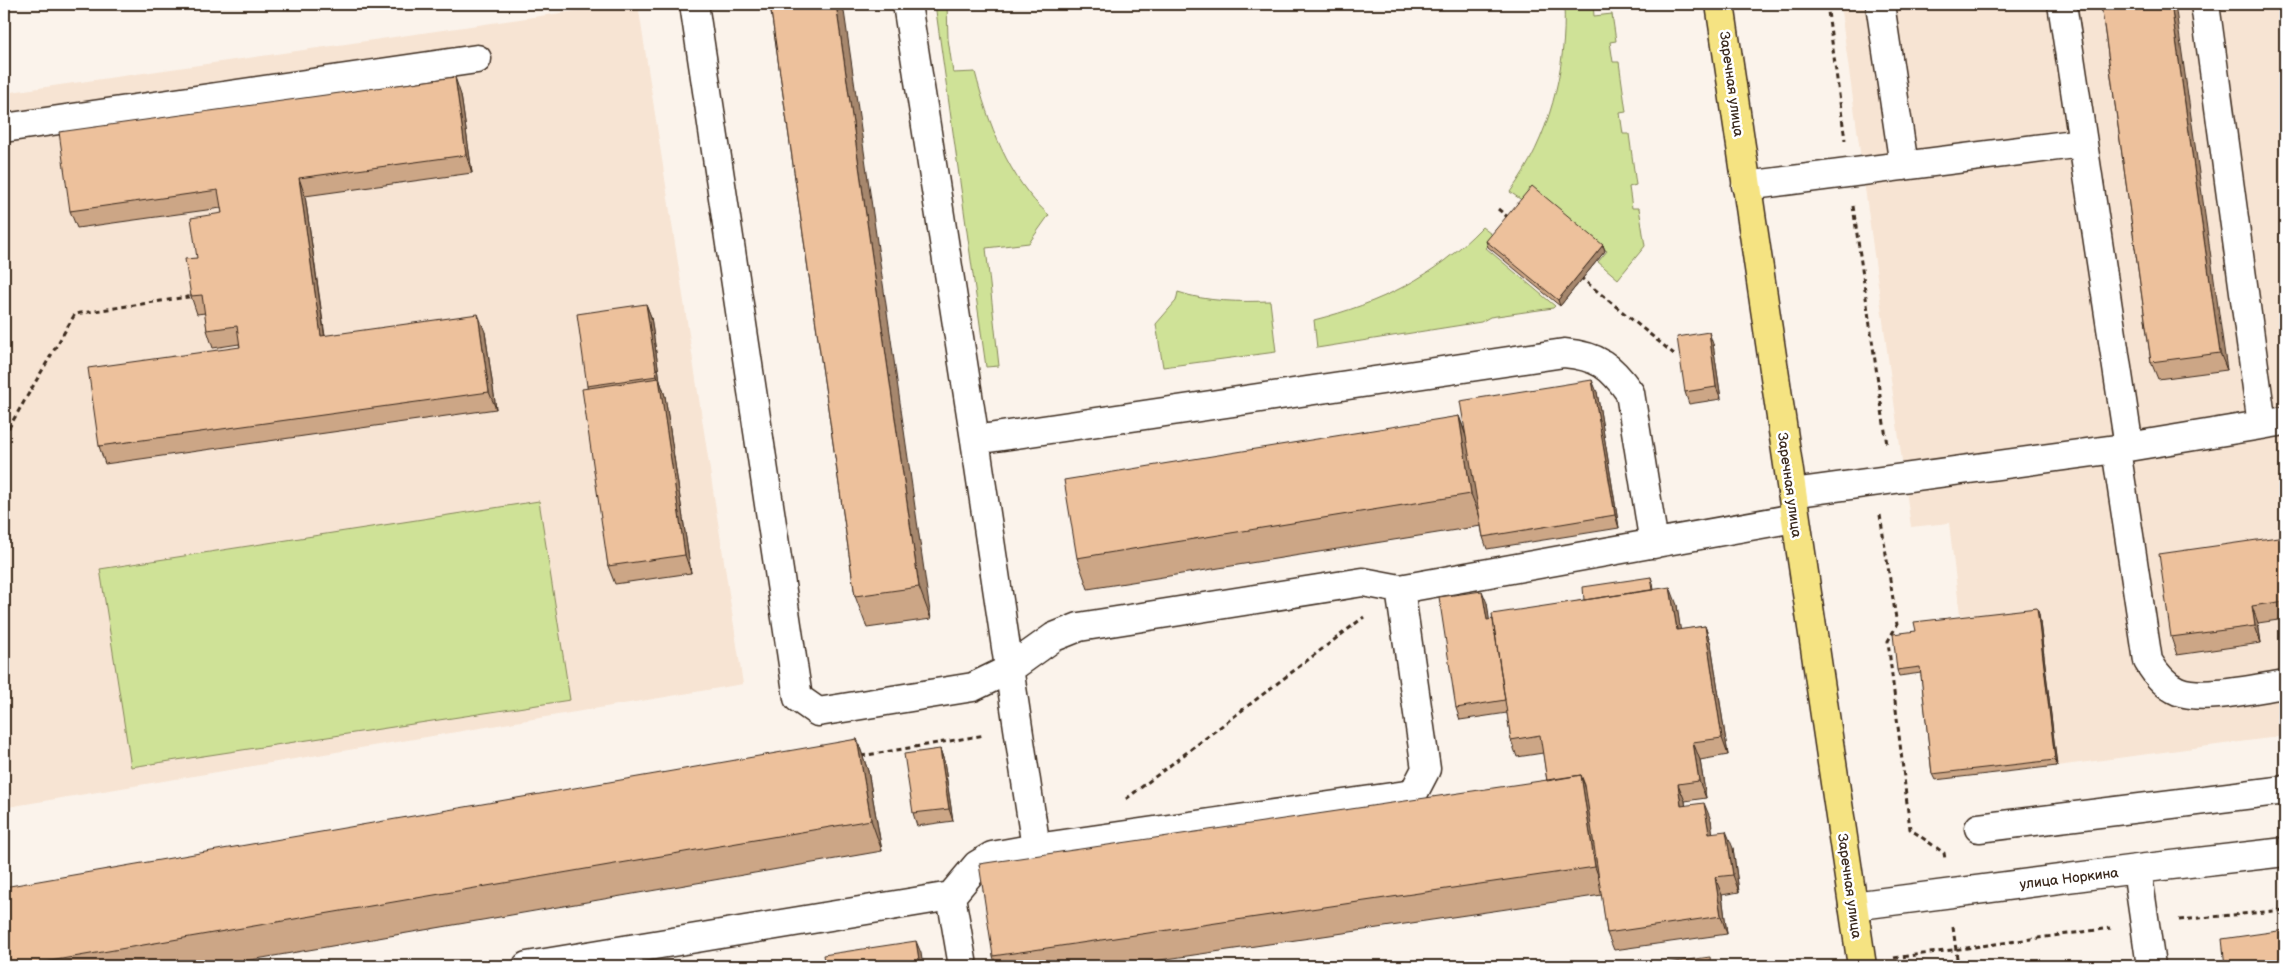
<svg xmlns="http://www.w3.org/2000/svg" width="2289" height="970" viewBox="0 0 2289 970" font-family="'Balsamiq Sans',sans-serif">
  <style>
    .built { fill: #f7e4d3 }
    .green { fill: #cfe297; stroke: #85865a }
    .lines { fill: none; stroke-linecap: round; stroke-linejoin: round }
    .minor-casing { stroke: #3b2a1e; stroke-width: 31 }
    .major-casing { stroke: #3b2a1e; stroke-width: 31 }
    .path { stroke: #3b2a1e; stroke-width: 3; stroke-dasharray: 5 4; stroke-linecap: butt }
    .minor { stroke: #fff; stroke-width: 28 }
    .major { stroke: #f5e382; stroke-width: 28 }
    .wall { fill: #cca686; stroke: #3b2a1e }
    .shaded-wall { fill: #a6876d; stroke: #3b2a1e }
    .building { fill: #edc19c; stroke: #3b2a1e }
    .labels { text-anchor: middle; stroke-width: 5; stroke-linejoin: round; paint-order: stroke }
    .street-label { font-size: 14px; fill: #3b2a1e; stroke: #fff }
  </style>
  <rect width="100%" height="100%" fill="#fbf3eb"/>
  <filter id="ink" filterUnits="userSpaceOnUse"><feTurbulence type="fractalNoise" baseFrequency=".02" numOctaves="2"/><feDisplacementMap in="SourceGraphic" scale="10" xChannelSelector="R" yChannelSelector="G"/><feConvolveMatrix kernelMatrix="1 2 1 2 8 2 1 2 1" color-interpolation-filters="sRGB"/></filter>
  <g filter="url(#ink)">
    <path class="built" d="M623,4H638L743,684L8,807L4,779V93Z
      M1840,4H2285V736L2057,766L1961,623L1949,523L1911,527Z"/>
    <path class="green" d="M935,4H947L948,39L953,73L975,72C988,122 1008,179 1049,215L1029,243L986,248L999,366L986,367Z
      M1564,4H1580L1581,6L1593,4L1594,16L1612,14L1616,41L1610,42L1613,62H1619L1626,112L1620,113L1623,134H1629L1636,185L1629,187L1632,208H1639L1645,246L1618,279L1598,262L1607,251L1533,189L1523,201L1510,192C1549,139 1567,69 1564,4Z
      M1482,227L1495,237L1486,248L1555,306L1553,308L1490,317L1481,322L1317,348L1314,320C1381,303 1434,277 1482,227Z
      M1178,292C1207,302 1240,302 1270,301L1276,352L1163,367L1156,324L1176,301Z
      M539,501L570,700L131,767L100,569Z"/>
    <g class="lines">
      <g class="minor-casing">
        <path id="minor" d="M694,4L798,698L818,712L973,687L1008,670L1054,637L1079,627L1363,582L1400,589L1795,518
          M907,4L975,440
          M1880,4L1904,166
          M2062,4L2129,447
          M2205,4L2262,425
          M4,128L477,59
          M1746,186L2082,143
          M2116,449L2148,661C2155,673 2164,685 2178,691C2203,701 2257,688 2285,684
          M1792,493L2116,449L2285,421
          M1400,589L1426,769L1413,794L1036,848L975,440L1564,353C1598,356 1611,366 1630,393L1654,544
          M1979,828L2285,790
          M2137,869L2151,966
          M1853,906L2137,869L2285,852
          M527,966L951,896
          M963,966L951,896L977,865L992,856L1036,848"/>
      </g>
      <g class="major-casing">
        <path id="major" d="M1720,4L1862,966"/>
      </g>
      <path class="path" d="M1827,4L1845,140
        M1853,206L1887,445
        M1498,209L1510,219
        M1580,277L1674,354
        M4,436L75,314L194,296
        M1880,515L1897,625L1888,641L1910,829L1944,853L1945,859
        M861,756L985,735
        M1126,799L1364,617
        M2179,920L2285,910
        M1953,927L1958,966
        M1894,958L2111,928"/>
      <use href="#minor" class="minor"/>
      <use href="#major" class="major"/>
    </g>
    <path class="wall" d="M770,4L931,619L867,628L855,596Z
      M2101,4L2227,370L2158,379L2151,362Z
      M461,95L472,173L305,196L325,336L485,332L496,409L105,464L99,446L240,347L239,344L213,348L207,330L205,313L197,314L191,296L197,258L222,213L221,208L77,228L70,211Z
      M1486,241L1603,245L1605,251L1560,306L1488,247Z
      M646,304L651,317L660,381L665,396L691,573L615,584L608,566L587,386Z
      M1713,344L1721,399L1689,404L1685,392Z
      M1597,392L1619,528L1487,549L1483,537L1481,526L1088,589L1077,558L1459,416L1466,435Z
      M2285,536V619L2258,623L2261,643L2177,655L2171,637Z
      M1651,577L1653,583L1654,590L1677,605L1680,630L1705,626L1711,644L1728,755L1700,760L1706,798L1685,801V806L1711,820L1712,833L1733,848L1739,892L1722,895L1727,934L1614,950L1607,933L1602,895L1119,966H996L993,956L1547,781L1543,753L1517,757L1511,740L1507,713L1460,720L1456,708L1487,603L1489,620L1584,600Z
      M2039,614L2057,766L1935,780L1932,774L1921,673L1899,676L1897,670Z
      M857,739L868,771L882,851L216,966H8Z
      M940,749L944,761L953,821L917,826L913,813Z"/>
    <path class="shaded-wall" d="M836,4H843L931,619L919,587Z
      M2171,4H2175L2227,370L2220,353Z
      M455,77L461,95L472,173L466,155Z
      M299,178L305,196L327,354L321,336Z
      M1603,245L1605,251L1560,306L1558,300Z
      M646,304L651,317L660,381L665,396L691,573L685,555L660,386L657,376Z
      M478,314L485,332L496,409L489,392Z
      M1709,332L1713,344L1721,399L1716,387Z
      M1592,380L1597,392L1619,528L1615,515Z
      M1459,416L1470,448L1483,525L1471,494Z
      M1670,587L1677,605L1683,648L1677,630Z
      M1482,591L1487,603L1491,632L1487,620Z
      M2252,606L2258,623L2261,643L2255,626Z
      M2037,608L2039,614L2057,766L2055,760Z
      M1705,626L1711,644L1728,755L1722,738Z
      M857,739L868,771L882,851L871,820Z
      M1693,742L1700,760L1706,798L1699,781Z
      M940,749L944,761L953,821L949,809Z
      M1581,775L1591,803L1605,894L1595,867Z
      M1678,784L1685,801L1688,824L1681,806Z
      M1704,803L1711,820L1715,851L1709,833Z
      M1726,831L1733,848L1739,892L1733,875Z
      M1715,877L1722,895L1727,934L1721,916Z
      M916,941L921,953L923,966H920Z"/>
    <path class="building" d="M770,4H836L919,587L855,596Z
      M2101,4H2171L2220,353L2151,362Z
      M455,77L466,155L299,178L321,336L478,314L489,392L99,446L88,368L240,347L237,326L207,330L202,295L191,296L188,278L185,259L197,258L191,218L222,213L218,190L70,211L59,132Z
      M1532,186L1603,245L1558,300L1486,241Z
      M646,304L657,376L587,386L577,314Z
      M1709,332L1716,387L1685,392L1677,337Z
      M659,378L685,555L608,566L582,389Z
      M1592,380L1615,515L1483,537L1460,401Z
      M1459,416L1471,494L1077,558L1064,480Z
      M2285,536V601L2252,606L2255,626L2171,637L2159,554Z
      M1651,577L1653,590L1584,600L1583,587Z
      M1670,587L1677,630L1705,626L1722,738L1693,742L1699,781L1678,784L1681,806L1704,803L1709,833L1726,831L1733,875L1715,877L1721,916L1607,933L1585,785L1581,775L1547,781L1540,735L1511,740L1492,614Z
      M1482,591L1487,620L1493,619L1505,700L1456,708L1439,597Z
      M2037,608L2055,760L1932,774L1920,667L1897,670L1893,634L1916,631L1914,622Z
      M857,739L871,820L21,966H8L4,940V887Z
      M940,749L949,809L913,813L904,754Z
      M1581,775L1595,867L993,956L979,864Z
      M2285,930V966H2225L2222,939Z
      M916,941L920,966H825L823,955Z
      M1710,957L1711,966H1668L1667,963Z"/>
  </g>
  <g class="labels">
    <g class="street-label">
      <text transform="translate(1732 84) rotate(82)" y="5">Заречная улица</text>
      <text transform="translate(1790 485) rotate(82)" y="5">Заречная улица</text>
      <text transform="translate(2069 878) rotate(-7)" y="5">улица Норкина</text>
      <text transform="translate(1850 886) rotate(82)" y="5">Заречная улица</text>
    </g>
  </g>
  <rect width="2289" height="970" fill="none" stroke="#fff" stroke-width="20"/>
  <rect x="10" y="10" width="2269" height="950" fill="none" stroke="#3b2a1e" stroke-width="2" filter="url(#ink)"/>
</svg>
